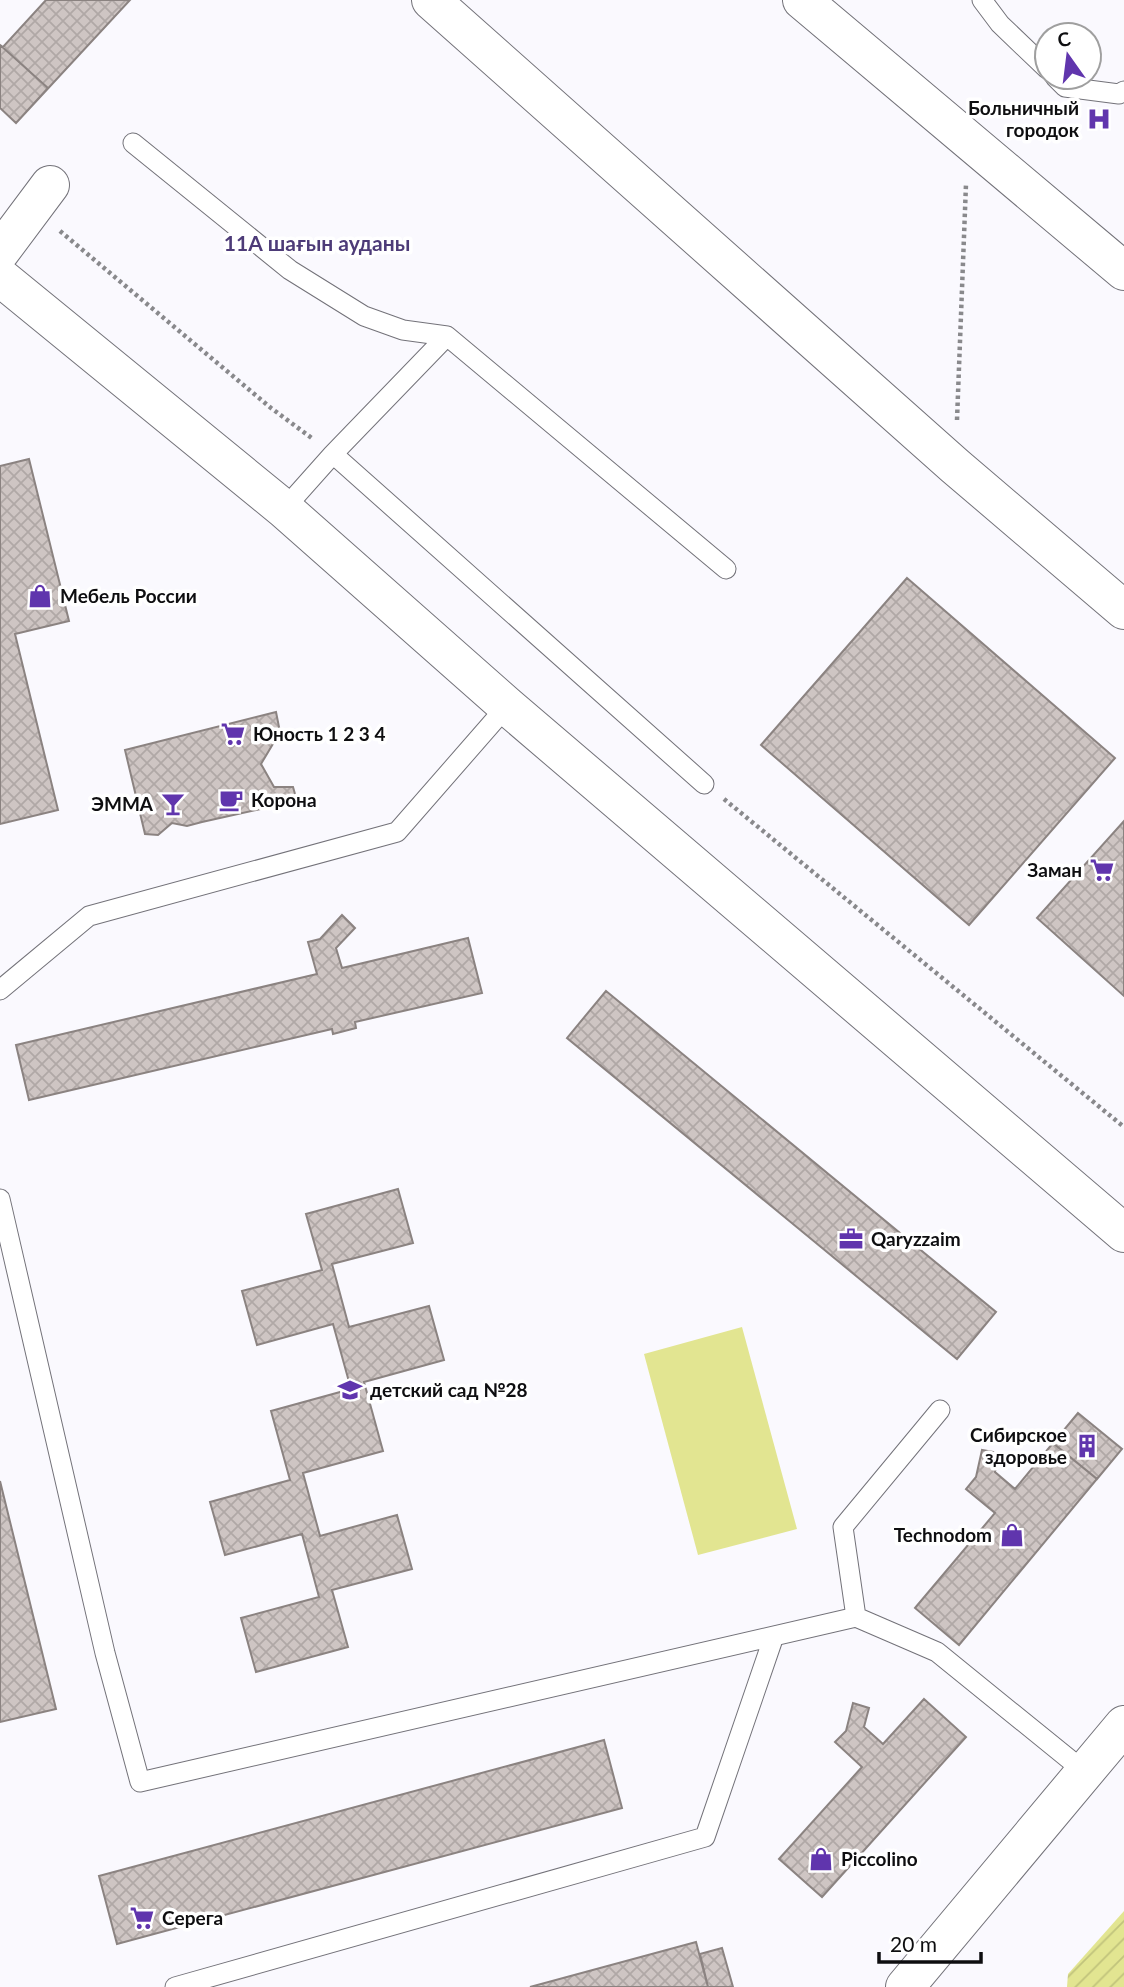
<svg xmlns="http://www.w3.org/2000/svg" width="1124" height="1987" viewBox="0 0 1124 1987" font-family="Lato,sans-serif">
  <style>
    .green { fill: #e2e591 }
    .garden { fill: url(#garden-furrows) }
    .building { fill: url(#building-cross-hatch); stroke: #8b8381; stroke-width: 2 }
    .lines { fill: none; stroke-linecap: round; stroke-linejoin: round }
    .service-casing { stroke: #737279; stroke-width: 21 }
    .minor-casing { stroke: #737279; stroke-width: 40 }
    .tertiary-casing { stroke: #737279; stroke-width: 40 }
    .secondary-casing { stroke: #737279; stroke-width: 40 }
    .path { stroke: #89898c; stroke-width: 4.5; stroke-dasharray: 3.5 3.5; stroke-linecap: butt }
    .service { stroke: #fff; stroke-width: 19 }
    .minor { stroke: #fff; stroke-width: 38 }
    .tertiary { stroke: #fff; stroke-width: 38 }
    .secondary { stroke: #fff; stroke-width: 38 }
    .labels { text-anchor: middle; stroke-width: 7; stroke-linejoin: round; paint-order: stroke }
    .poi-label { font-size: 19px; font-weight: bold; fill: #0e0e10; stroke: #fff; text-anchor: start }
    .neighbourhood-label { font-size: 21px; font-weight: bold; fill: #4d3b78; stroke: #fff }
  </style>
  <defs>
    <pattern id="garden-furrows" width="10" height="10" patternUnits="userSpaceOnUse" patternTransform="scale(1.75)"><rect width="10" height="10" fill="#e2e591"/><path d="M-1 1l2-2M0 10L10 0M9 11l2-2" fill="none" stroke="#c1c37c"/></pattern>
    <pattern id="building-cross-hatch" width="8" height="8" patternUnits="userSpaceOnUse" patternTransform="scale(1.75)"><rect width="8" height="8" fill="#cec5c3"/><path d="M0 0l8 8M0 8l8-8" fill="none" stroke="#b0a8a6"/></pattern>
  </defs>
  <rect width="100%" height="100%" fill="#faf9fe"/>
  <path class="green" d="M742,1327L797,1529L698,1555L644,1354Z"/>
  <path class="garden" d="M1124,1911V1987H1067L1068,1974Z"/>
  <path class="building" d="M46,0H130L16,123L0,108V45L3,47Z
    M0,45L48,88L16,123L0,108Z
    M29,459L69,621L15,634L58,810L0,824V466Z
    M907,578L1115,758L969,925L761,745Z
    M276,712L280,732L261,764L274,787H293L297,801L202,822L187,826L172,823L158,835L145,834L125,750Z
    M1124,821V996L1037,918Z
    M342,915L355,928L336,948L342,968L468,938L482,993L355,1022L356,1028L333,1034L332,1029L29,1100L16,1045L317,974L308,942L320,939Z
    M606,991L996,1312L957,1359L567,1038Z
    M398,1189L413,1243L332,1264L349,1327L429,1306L444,1360L364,1382L383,1451L303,1473L320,1536L397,1515L412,1569L332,1590L348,1647L256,1672L241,1618L319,1597L302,1534L225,1555L210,1502L290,1480L271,1411L351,1389L333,1324L257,1345L242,1291L322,1270L306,1214Z
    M1078,1413L1122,1449L1097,1479L1053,1443Z
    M1053,1443L1097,1479L959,1645L915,1608L995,1513L966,1489L976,1477L982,1450L999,1453L995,1472L1015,1489Z
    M0,1481L56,1709L0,1722Z
    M924,1699L966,1737L822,1897L779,1859L862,1767L835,1742L846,1731L853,1703L869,1708L864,1727L883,1744Z
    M604,1740L622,1808L117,1944L99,1876Z
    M696,1942L708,1987H530Z
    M722,1948L733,1987H708L700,1954Z"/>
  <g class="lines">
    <g class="service-casing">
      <path id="service" d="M982,0L1000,24L1047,69
        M1055,77L1065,87L1119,94L1124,91
        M133,143L290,270L364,316L403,330L447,336L726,569
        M333,454L447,336
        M284,509L333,454L704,784
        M0,990L89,916L397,832L507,706
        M0,1199L105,1653L140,1782L856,1617
        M940,1410L843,1527L856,1617L937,1652L1085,1772
        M175,1987L705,1837L774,1636"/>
    </g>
    <g class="minor-casing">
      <path id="minor" d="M0,252L50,185"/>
    </g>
    <g class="tertiary-casing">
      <path id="tertiary" d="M802,0L1124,271"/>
    </g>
    <g class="secondary-casing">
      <path id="secondary" d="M431,0L955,466L1124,610
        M0,277L284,509L507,706L1124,1233
        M905,1987L1124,1725"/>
    </g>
    <path class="path" d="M60,231L271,408L313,439
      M957,420L966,184
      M724,799L1124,1127"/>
    <use href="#service" class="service"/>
    <use href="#minor" class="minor"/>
    <use href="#tertiary" class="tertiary"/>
    <use href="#secondary" class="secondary"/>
  </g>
  <defs>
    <g id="hospital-bare" transform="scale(1.89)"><path d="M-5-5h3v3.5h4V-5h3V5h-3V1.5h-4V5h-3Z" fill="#6035ad" stroke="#fff" stroke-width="2.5" paint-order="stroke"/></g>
    <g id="shop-bare" transform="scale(1.89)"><path d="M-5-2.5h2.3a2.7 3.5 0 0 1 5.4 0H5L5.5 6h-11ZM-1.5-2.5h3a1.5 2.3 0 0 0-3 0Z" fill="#6035ad" stroke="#fff" stroke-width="2.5" paint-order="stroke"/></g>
    <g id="supermarket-bare" transform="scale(1.89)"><path d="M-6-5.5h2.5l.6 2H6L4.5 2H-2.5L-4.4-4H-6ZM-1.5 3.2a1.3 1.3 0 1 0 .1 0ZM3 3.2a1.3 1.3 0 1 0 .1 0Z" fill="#6035ad" stroke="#fff" stroke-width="2.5" paint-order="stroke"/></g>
    <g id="cafe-bare" transform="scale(1.89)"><path d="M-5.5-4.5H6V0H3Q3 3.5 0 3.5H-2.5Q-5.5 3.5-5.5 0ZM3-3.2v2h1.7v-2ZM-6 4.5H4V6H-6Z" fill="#6035ad" stroke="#fff" stroke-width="2.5" paint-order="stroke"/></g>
    <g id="bar-bare" transform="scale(1.89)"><path d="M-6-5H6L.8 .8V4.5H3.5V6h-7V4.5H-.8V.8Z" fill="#6035ad" stroke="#fff" stroke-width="2.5" paint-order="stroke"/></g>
    <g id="office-bare" transform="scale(1.89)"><path d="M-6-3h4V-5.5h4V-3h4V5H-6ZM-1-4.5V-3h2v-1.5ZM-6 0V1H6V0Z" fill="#6035ad" stroke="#fff" stroke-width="2.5" paint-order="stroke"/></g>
    <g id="school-bare" transform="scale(1.89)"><path d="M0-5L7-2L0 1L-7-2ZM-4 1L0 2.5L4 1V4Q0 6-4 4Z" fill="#6035ad" stroke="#fff" stroke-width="2.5" paint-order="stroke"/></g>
    <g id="building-bare" transform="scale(1.89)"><path d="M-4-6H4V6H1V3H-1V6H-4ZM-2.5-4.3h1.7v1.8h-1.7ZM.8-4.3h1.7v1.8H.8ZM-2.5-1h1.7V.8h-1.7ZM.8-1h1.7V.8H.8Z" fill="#6035ad" stroke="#fff" stroke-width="2.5" paint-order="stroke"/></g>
  </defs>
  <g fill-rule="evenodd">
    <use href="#hospital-bare" x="1099" y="119"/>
    <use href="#shop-bare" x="40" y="596"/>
    <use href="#supermarket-bare" x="233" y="734"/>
    <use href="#cafe-bare" x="231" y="800"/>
    <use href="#bar-bare" x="173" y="804"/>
    <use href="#supermarket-bare" x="1102" y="870"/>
    <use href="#office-bare" x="851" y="1239"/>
    <use href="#school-bare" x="350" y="1390"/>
    <use href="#building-bare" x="1087" y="1446"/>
    <use href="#shop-bare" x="1012" y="1535"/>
    <use href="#shop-bare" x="821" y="1859"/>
    <use href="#supermarket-bare" x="142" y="1918"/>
  </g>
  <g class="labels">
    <g class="poi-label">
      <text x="1079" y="115" text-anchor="end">Больничный<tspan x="1079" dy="22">городок</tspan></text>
      <text x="60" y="603">Мебель России</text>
      <text x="253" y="741">Юность 1 2 3 4</text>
      <text x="251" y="807">Корона</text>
      <text x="153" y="811" text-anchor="end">ЭММА</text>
      <text x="1082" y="877" text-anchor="end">Заман</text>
      <text x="871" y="1246">Qaryzzaim</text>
      <text x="370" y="1397">детский сад №28</text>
      <text x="1067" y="1442" text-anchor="end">Сибирское<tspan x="1067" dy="22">здоровье</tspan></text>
      <text x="992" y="1542" text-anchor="end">Technodom</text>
      <text x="841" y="1866">Piccolino</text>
      <text x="162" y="1925">Cерега</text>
    </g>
    <g class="neighbourhood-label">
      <text x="317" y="251">11А шағын ауданы</text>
    </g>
  </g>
  <g transform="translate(1068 56) rotate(346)"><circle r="33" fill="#ffffff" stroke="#9f9f9f" stroke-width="2"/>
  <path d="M0-5L12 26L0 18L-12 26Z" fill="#6035ad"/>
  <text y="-10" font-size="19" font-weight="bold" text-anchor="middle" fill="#0e0e10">С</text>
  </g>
  <path d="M879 1952v10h102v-10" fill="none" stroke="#0e0e10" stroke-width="3.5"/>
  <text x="890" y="1952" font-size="21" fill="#0e0e10" stroke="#ffffff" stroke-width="5" paint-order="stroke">20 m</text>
</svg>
